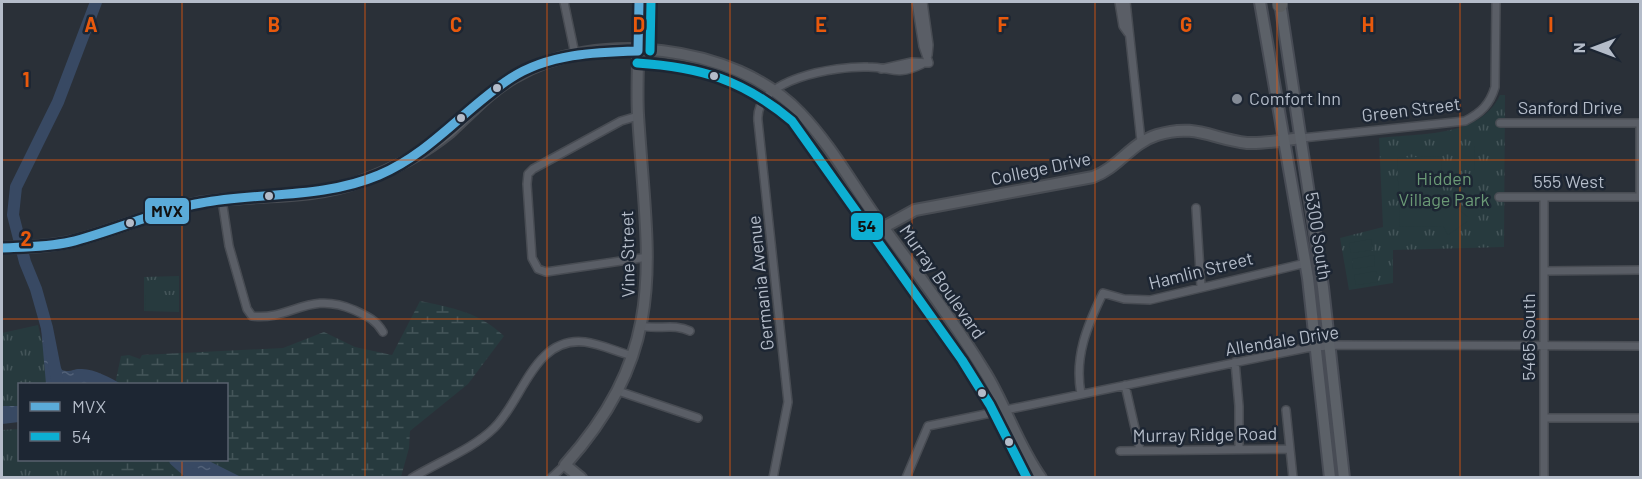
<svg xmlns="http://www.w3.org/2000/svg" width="1642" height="479" viewBox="0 0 1642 479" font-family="Barlow,sans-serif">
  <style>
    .wetland { fill: url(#wetland-marsh) }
    .park { fill: url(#park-tufts) }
    .pitch { fill: #273a3e }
    .water { fill: url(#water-ripples) }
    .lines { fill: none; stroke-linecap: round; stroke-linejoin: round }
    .river { stroke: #384963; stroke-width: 12 }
    .street-casing { stroke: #484c53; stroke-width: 10 }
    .secondary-casing { stroke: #484c53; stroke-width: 14 }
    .primary-casing { stroke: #484c55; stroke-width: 14 }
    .highway-casing { stroke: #474c53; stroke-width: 16 }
    .street { stroke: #5a5e66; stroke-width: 7 }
    .secondary { stroke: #595d64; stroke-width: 10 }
    .primary { stroke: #5c6168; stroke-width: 10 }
    .highway { stroke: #5a5d60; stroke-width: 14 }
    .bus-1-casing { stroke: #1d2633; stroke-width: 14 }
    .bus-2-casing { stroke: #1d2633; stroke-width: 14 }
    .bus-1 { stroke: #5babd9; stroke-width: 9 }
    .bus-2 { stroke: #0dafd3; stroke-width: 9 }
    .grid { fill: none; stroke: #e8590c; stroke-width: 1.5; stroke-opacity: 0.55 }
    .bus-dot { fill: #b4bcc9; stroke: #1d2633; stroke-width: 2 }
    .poi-dot { fill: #848b96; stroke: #1d2633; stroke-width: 2 }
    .labels { text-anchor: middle; stroke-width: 5; stroke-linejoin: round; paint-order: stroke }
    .poi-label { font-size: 18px; fill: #b4bcc9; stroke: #1d2633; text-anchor: start }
    .street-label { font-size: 18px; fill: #b4bcc9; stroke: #1d2633 }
    .park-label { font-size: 18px; fill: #6b9a76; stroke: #1d2633 }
    .grid-label { font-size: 20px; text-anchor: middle; font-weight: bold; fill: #e8590c; stroke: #1d2633; stroke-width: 5; stroke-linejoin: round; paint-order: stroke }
    .line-badge { stroke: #1d2633; stroke-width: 2 }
    .pale-badge-label { font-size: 16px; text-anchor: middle; font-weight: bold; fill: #111 }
  </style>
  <defs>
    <pattern id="wetland-marsh" width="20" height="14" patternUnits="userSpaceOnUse" patternTransform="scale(1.5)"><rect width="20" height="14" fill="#273a3e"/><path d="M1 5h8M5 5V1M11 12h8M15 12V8" fill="none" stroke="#445559"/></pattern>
    <pattern id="park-tufts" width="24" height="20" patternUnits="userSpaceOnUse" patternTransform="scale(1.5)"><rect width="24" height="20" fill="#273a3e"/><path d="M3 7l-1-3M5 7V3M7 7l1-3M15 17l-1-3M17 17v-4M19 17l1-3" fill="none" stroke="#445559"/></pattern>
    <pattern id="water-ripples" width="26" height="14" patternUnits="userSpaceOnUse" patternTransform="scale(1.5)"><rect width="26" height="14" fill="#384963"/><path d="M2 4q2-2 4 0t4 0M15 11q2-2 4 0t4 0" fill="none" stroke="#526178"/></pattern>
  </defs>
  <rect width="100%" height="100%" fill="#2a3038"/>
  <path class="wetland" d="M420,301C453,308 479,312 504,336L468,384L410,431L409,448L401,477L95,478L99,460H226V384H115L121,356L129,355L140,359L142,355L283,348L324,332L355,347L392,355Z"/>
  <path class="park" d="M1500,95H1505L1504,247L1393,250V283L1349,290L1340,238L1383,227L1379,138C1420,133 1480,138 1500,95Z
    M179,276V312L144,311V277Z
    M38,325L49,369L48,384H20L19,406L2,409V333Z
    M19,429L20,460H111L106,477H2V430Z"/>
  <path class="pitch" d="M1460,146H1474L1475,170H1460Z
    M1441,156L1443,207L1448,201L1468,217V221L1448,235L1443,226L1400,227L1397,158Z
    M1371,239L1373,250L1351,253L1349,243Z
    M1374,255L1375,266L1353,269L1352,259Z
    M1376,271L1378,282L1356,285L1354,275Z
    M150,280H173V291H150Z
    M145,295H160V311H146Z
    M163,295H178V311H163Z"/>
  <path class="water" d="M41,327L62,370C70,373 72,369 80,369C93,368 111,378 121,384H46Z
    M2,406H19V422L2,424Z
    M171,460H207L241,477H200Z"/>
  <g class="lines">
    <path class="river" d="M58,384L47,328L36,289L25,262L13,215L16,187L58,102L96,2
      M175,460L195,478"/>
    <g class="street-casing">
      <path id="street" d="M564,2L575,54
        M923,2L929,45L928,55
        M1119,2L1123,26L1128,33
        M1126,2L1141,141
        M881,69L912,62L929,63L923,46L916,2
        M638,116L621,121L533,169L528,174L527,184L532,258L538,269L546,272L648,257
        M1500,123H1640
        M1302,138L1465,121C1481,113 1490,104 1495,87L1496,2
        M1499,197H1640V123
        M1544,197V478
        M222,200L229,246L247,309L252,316C291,321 308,290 354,310C367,316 376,320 383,332
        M1196,208L1201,287
        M1544,271L1640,270
        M641,326C658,330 674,323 690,331
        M1235,362L1239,406V449
        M1125,385L1140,450
        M618,391L698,418
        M1081,394C1074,357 1087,326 1103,293L1124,299L1150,300L1306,263
        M1286,410L1293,478
        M1544,418H1640
        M1120,451L1289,449
        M412,478C438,462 473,449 494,428C523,400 534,336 585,342C601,344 617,352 633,356
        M551,478L565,465
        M773,478L788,402L758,121C754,78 837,66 868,67C892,67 896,77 922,64
        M906,478L928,426L1306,348L1339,345L1640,346"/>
    </g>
    <g class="secondary-casing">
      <path id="secondary" d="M884,227L915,210L1093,177C1118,168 1131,143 1157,135C1195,123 1212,139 1247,143C1265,144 1284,140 1302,138
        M2,248C25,247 49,247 73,241C115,230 155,212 198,203C252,193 307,201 359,182C392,170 423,154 450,132C471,113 490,91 515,77C595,29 735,44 800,113C830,144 852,184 877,219C914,269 953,320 986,374C1006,407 1018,446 1041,478
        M581,478L565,465C671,346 647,260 638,115C636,77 640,40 639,2"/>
    </g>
    <g class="primary-casing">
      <path id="primary" d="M1260,2L1308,278L1330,478
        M1280,2L1323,287L1344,478"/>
    </g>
    <g class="highway-casing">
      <path id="highway" d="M1280,5V2"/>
    </g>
    <use href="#street" class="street"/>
    <use href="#secondary" class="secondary"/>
    <use href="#primary" class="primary"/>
    <use href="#highway" class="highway"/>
    <g class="bus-1-casing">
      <path id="bus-1" d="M638,51L639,2
        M2,248C25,247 48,247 70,242C114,231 156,211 201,203C260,192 322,199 379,175C431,153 465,108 511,78C548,54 595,52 638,51"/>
    </g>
    <g class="bus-2-casing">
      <path id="bus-2" d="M650,51L651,2
        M637,63C701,67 743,80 792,121L962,360L990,405L1027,478"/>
    </g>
    <use href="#bus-1" class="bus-1"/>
    <use href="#bus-2" class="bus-2"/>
  </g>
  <path class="grid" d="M182,2V384M365,2V478M547,2V478M730,2V478M912,2V478M1095,2V478M1277,2V478M1460,2V478M2,160H1640M2,319H1640M182,460V478"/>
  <g class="bus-dot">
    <circle cx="714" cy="76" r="5"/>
    <circle cx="497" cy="88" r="5"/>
    <circle cx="461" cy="118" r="5"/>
    <circle cx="269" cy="196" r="5"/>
    <circle cx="130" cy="223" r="5"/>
    <circle cx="982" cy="393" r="5"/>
    <circle cx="1009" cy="442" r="5"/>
  </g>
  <circle class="poi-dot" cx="1237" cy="99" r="6"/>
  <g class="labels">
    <g class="poi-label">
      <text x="1249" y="105">Comfort Inn</text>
    </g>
    <g class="street-label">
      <text x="1570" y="114">Sanford Drive</text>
      <text transform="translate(1411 110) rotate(-7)" y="6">Green Street</text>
      <text transform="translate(1041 169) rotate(-12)" y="6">College Drive</text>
      <text x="1569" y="188">555 West</text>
      <text transform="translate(1318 236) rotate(81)" y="6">5300 South</text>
      <text transform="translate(628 254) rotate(-91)" y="6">Vine Street</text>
      <text transform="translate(1201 271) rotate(-14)" y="6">Hamlin Street</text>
      <text transform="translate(942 282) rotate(55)" y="6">Murray Boulevard</text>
      <text transform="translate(761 283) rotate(-96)" y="6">Germania Avenue</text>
      <text transform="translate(1529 337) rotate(-90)" y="6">5465 South</text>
      <text transform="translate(1282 341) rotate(-9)" y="6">Allendale Drive</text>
      <text transform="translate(1205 435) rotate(-1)" y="6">Murray Ridge Road</text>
    </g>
    <g class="park-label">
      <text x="1444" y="185">Hidden<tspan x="1444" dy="21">Village Park</tspan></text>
    </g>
  </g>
  <g class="grid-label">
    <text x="91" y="32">A</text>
    <text x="274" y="32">B</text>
    <text x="456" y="32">C</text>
    <text x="639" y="32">D</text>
    <text x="821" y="32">E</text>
    <text x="1003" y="32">F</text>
    <text x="1186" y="32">G</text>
    <text x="1368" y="32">H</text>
    <text x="1551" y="32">I</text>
    <text x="26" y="87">1</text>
    <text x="26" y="246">2</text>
  </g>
  <g class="line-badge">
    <rect x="144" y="197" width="46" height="28" rx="6" fill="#5babd9"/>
    <rect x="850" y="212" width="34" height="29" rx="6" fill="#0dafd3"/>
  </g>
  <g class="pale-badge-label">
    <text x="167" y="217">MVX</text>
    <text x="867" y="232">54</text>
  </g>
  <rect width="1642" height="479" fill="none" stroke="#b4bcc9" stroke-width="6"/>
  <rect x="18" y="383" width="210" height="78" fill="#1d2633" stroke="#59626f" stroke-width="1.5"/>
  <rect x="30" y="402" width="30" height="9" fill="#5babd9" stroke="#59626f" stroke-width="1.5"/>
  <text x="72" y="413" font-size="18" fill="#b4bcc9">MVX</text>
  <rect x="30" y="432" width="30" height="9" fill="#0dafd3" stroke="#59626f" stroke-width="1.5"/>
  <text x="72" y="443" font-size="18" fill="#b4bcc9">54</text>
  <g transform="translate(1594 48) rotate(270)" stroke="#1d2633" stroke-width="4.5" paint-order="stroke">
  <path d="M0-4.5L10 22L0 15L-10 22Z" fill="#b4bcc9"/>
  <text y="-9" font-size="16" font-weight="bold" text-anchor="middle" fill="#b4bcc9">N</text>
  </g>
</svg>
